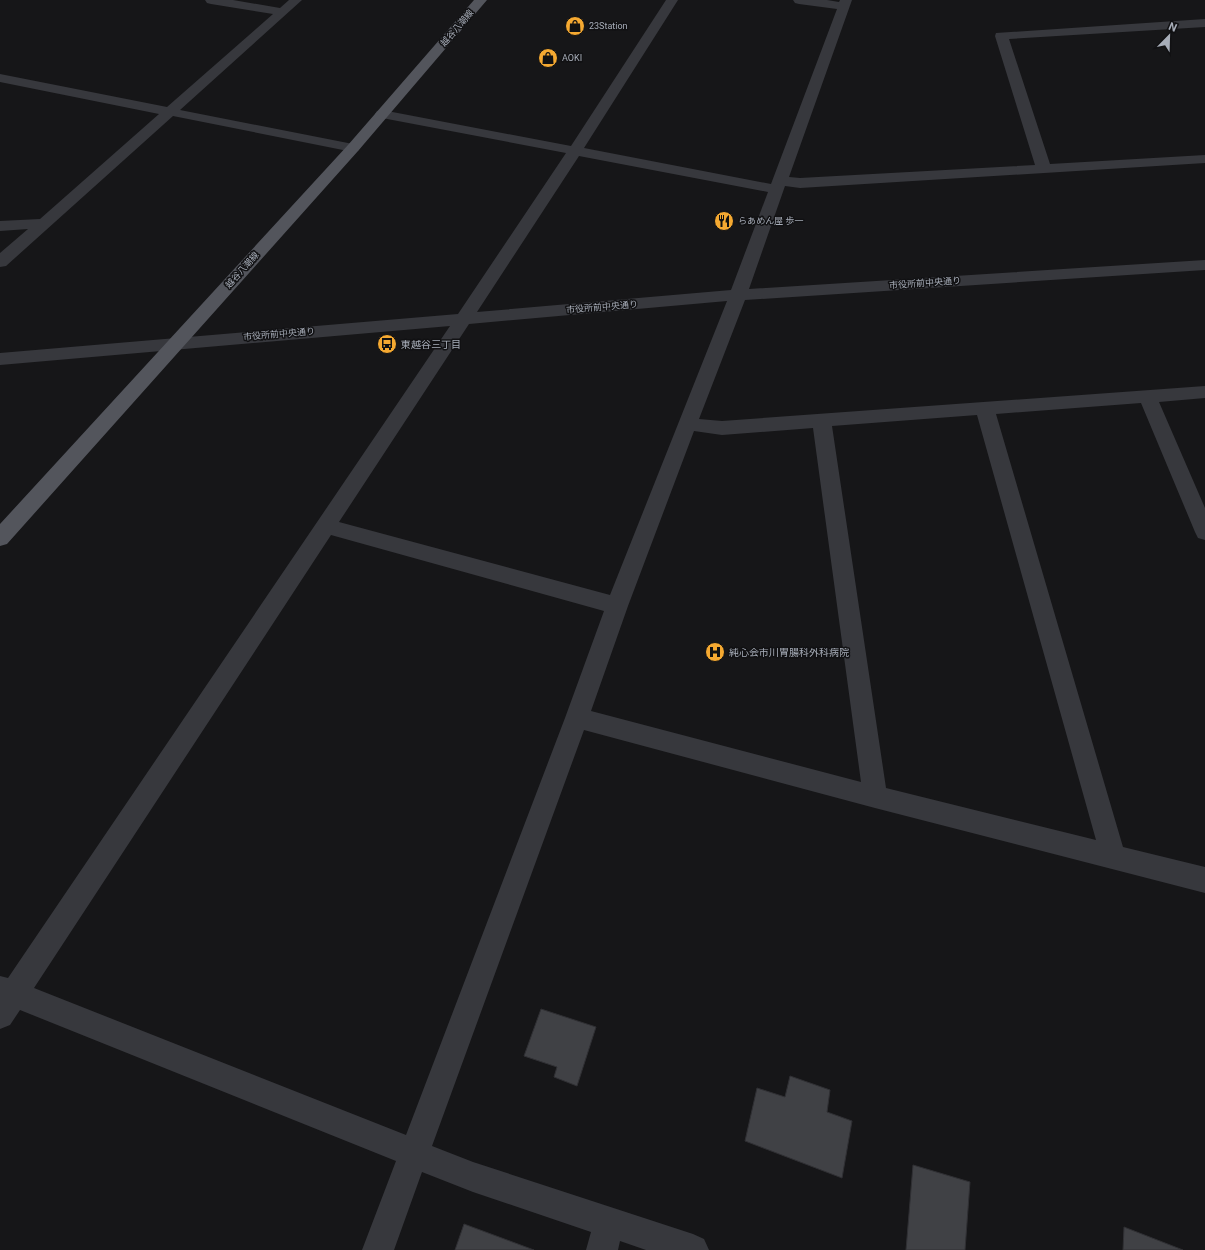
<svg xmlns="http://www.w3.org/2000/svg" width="1205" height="1250" viewBox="0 0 1205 1250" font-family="Roboto,'Noto Sans JP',sans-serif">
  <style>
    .building { fill: #404145; stroke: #303034 }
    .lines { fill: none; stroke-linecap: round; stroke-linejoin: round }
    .minor { fill: #37383d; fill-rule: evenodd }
    .major { fill: #53555c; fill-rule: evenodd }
    .labels { text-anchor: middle; stroke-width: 3; stroke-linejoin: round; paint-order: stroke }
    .far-poi-label { font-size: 9px; fill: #a7adb8; stroke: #111113; text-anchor: start }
    .far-street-label { font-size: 9px; fill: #a7adb8; stroke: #111113 }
    .poi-label { font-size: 10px; fill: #a7adb8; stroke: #111113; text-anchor: start }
  </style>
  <rect width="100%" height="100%" fill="#161618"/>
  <path class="building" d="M541,1009L596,1027L577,1086L554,1077L557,1067L524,1056Z
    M790,1076L830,1090L827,1112L852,1121L842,1178L745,1141L757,1088L785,1097Z
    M913,1165L970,1182L965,1250H906Z
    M464,1224L534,1250H455Z
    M1124,1227L1183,1250H1123Z"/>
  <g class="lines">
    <path class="minor" d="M205,0H233L280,8L289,0H302L180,110L353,144L358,145L360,148L358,151L353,152L173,116L6,266L0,267V253L28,229L0,231V221L40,219L159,114L0,82V74L167,107L273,14L211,4L207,3Z
      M666,0H678L584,148L771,184L837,9L799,4L795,3L793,0H827L839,2L840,0H852L789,177L800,178L1035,165L995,36L996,33L1205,19V27L1009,39L1050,164L1205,155V163L800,188L785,186L749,289L1205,260V270L745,300L699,419L722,421L1205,386V398L1159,402L1205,508V540L1198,538L1195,532L1141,403L996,414L1123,847L1205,867V893L875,808L584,730L432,1146L473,1162L693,1234L704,1239L709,1250H646L620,1241L618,1250H586L591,1232L473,1192L422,1172L394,1250H362L396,1161L20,1010L10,1025L0,1029V976L8,978L450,326L0,365V353L458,314L566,153L382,118L377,117L375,114L377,111L382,110L571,146ZM579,156L768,192L731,290L477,312ZM727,301L610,595L339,522L469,324ZM977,415L1096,840L886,788L832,426ZM813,428L861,782L591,711L628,606L694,431L722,435ZM331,535L604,611L565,718L406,1135L34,988Z"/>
    <path class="major" d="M474,0H487L358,151L7,544L0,546V524L348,145Z"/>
  </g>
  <defs>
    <g id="shop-disc" transform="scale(1)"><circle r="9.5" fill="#f5a931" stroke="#111113"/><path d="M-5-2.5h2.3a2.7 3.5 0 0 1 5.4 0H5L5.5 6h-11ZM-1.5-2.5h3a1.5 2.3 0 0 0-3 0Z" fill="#111"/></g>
    <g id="restaurant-disc" transform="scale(1)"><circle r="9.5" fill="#f5a931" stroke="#111113"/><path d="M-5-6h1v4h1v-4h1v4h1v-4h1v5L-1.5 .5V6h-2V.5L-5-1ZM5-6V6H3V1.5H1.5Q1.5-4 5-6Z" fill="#111"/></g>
    <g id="bus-disc" transform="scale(1)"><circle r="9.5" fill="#f5a931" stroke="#111113"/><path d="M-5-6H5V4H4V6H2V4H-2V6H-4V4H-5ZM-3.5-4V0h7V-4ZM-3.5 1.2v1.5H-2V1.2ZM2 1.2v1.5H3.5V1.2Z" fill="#111"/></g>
    <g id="hospital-disc" transform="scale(1)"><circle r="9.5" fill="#f5a931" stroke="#111113"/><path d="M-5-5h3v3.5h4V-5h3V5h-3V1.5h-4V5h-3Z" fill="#111"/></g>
  </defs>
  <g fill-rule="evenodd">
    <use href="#shop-disc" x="575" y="26"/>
    <use href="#shop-disc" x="548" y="58"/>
    <use href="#restaurant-disc" x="724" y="221"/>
    <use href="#bus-disc" x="387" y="344"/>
    <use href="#hospital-disc" x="715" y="652"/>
  </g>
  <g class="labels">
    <g class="far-poi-label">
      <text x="589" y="29">23Station</text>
      <text x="562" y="61">AOKI</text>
      <text x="738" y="224">らあめん屋 歩一</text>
    </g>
    <g class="far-street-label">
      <text transform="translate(457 28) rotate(-49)" y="3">越谷八潮線</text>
      <text transform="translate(242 270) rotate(-48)" y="3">越谷八潮線</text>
      <text transform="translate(925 283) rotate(-4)" y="3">市役所前中央通り</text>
      <text transform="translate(602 307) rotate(-5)" y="3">市役所前中央通り</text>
      <text transform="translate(279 334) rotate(-5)" y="3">市役所前中央通り</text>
    </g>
    <g class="poi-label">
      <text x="401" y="348">東越谷三丁目</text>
      <text x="729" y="656">純心会市川胃腸科外科病院</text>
    </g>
  </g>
  <g transform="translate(1169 36) rotate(23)" stroke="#111113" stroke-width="3" paint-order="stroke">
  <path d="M0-3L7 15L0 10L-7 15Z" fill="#a7adb8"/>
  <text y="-6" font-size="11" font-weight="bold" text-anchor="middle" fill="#a7adb8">N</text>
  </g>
</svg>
